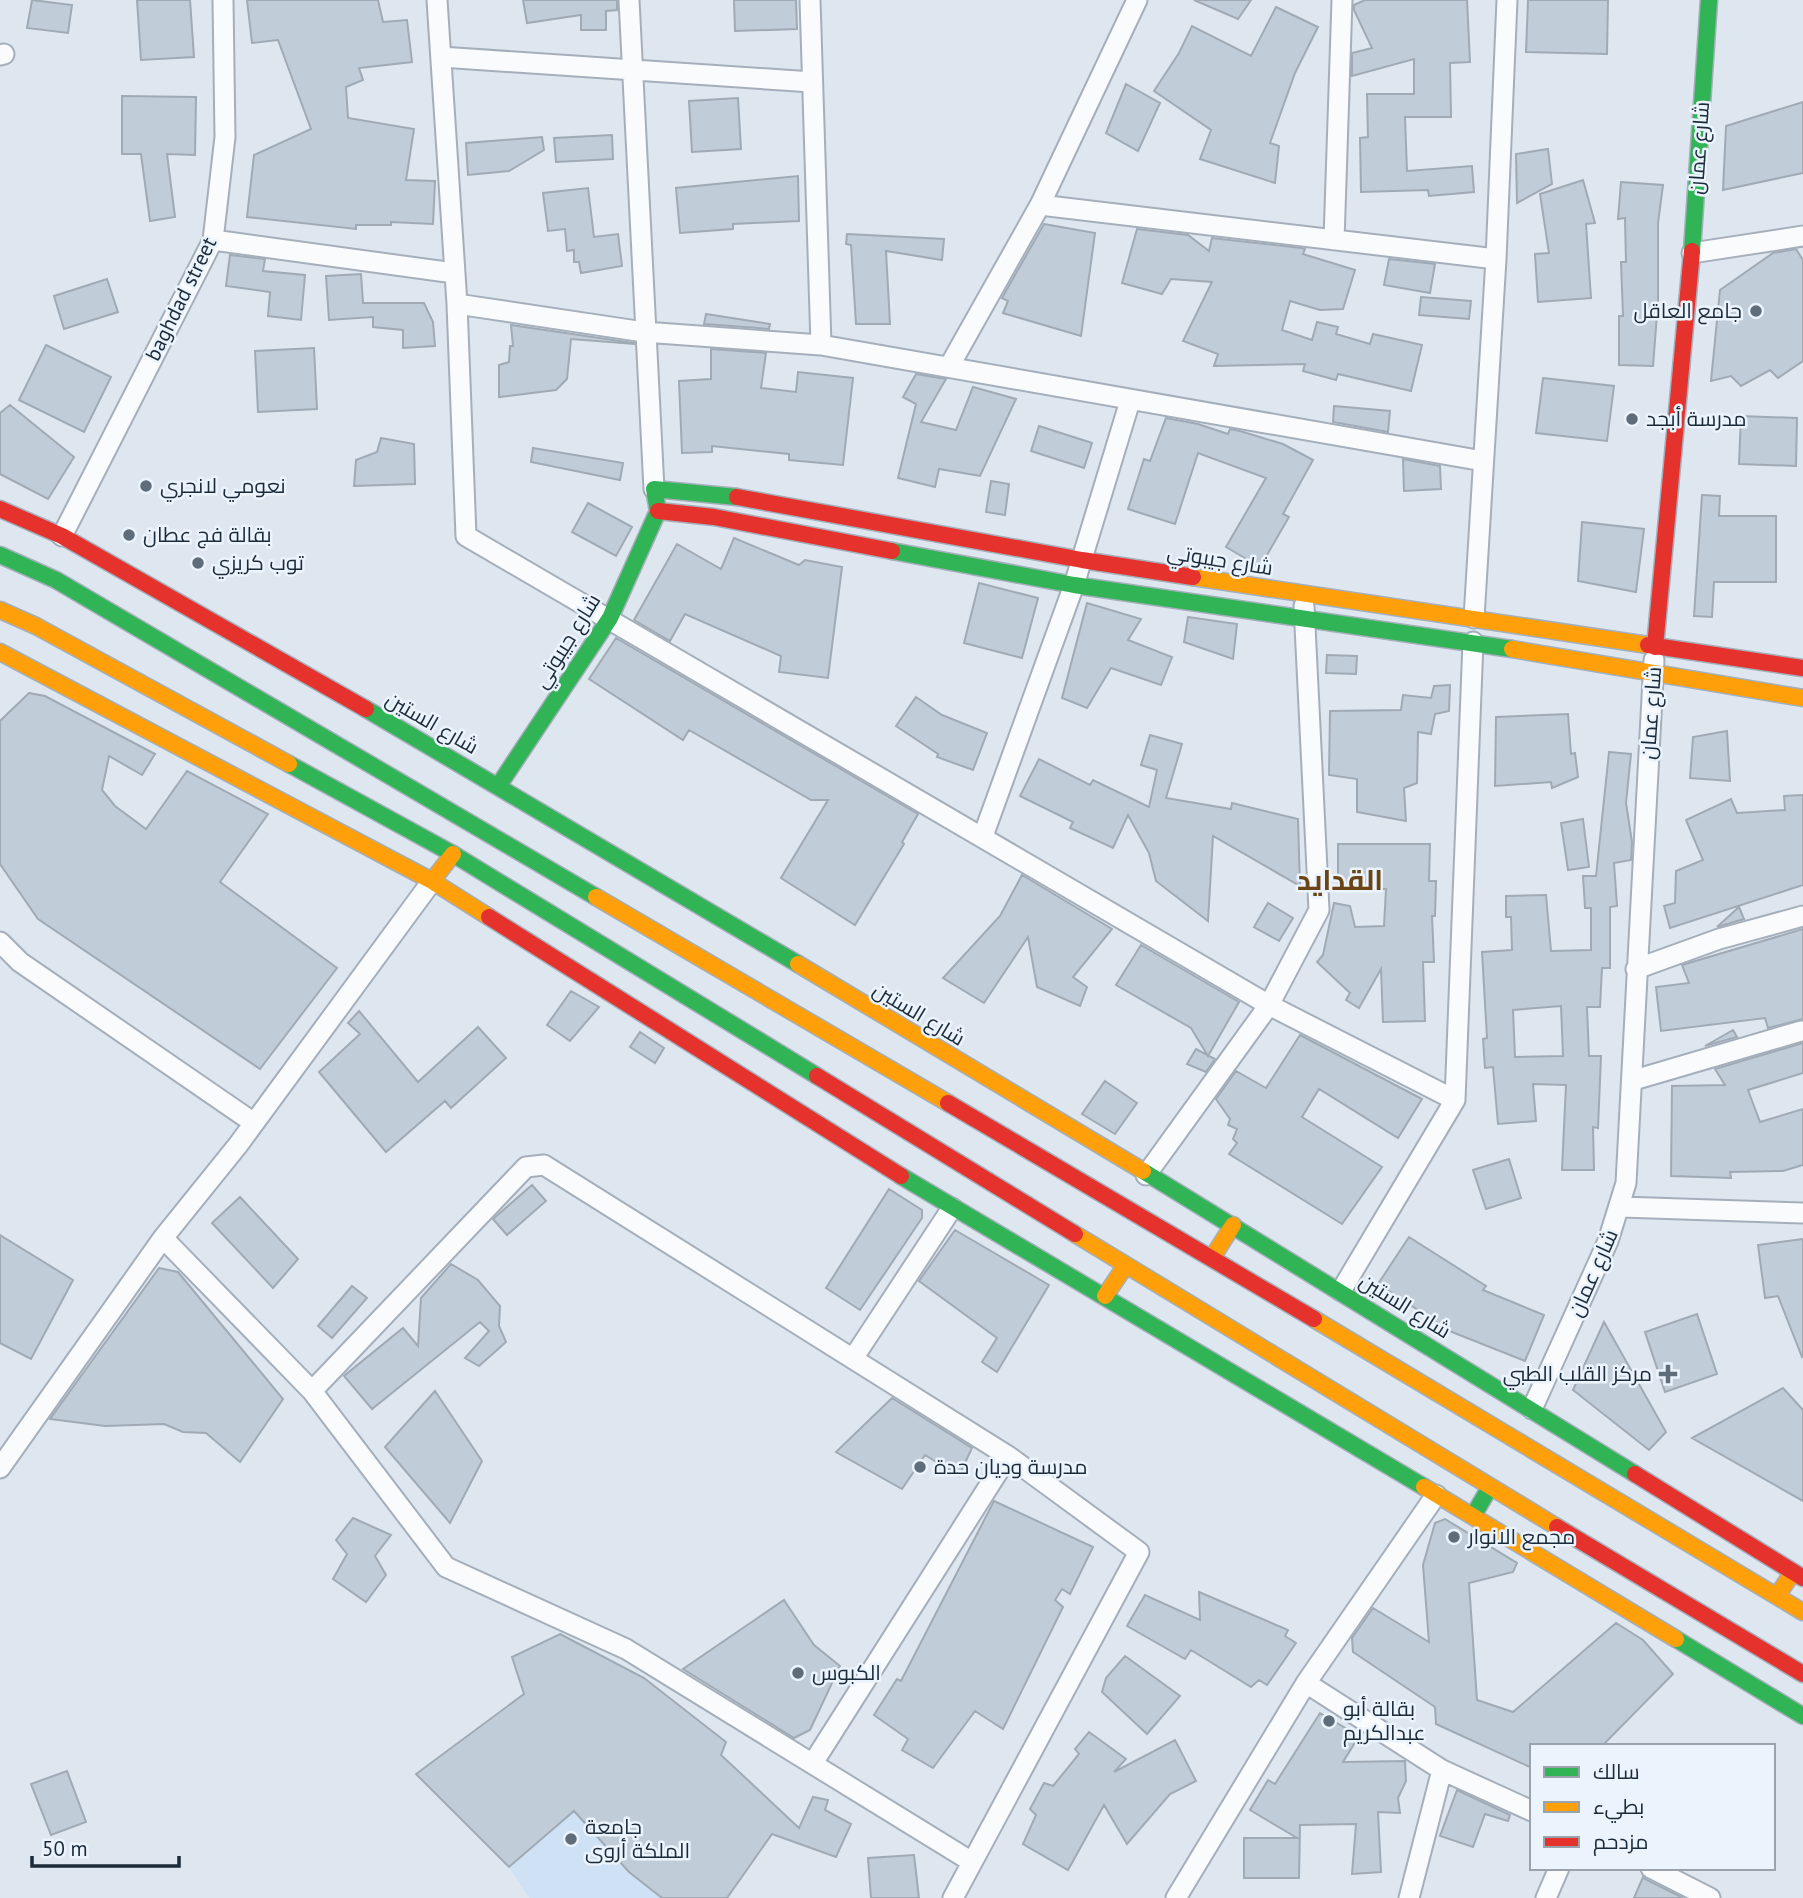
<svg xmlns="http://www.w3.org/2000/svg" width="1803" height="1898" viewBox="0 0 1803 1898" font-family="'PT Sans',Cairo,sans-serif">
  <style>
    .built { fill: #cfe2f5 }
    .building { fill: #c0ccd7; stroke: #9faab5; stroke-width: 2; fill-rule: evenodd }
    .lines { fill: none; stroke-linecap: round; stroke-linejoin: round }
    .street-casing { stroke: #a4afbb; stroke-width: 23 }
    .fast-casing { stroke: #a4afbb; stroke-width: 19 }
    .slow-casing { stroke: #a4afbb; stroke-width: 19 }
    .jam-casing { stroke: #a4afbb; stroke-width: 19 }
    .street { stroke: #fafbfd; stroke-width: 19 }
    .fast { stroke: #30b455; stroke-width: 16 }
    .slow { stroke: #ff9f0a; stroke-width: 16 }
    .jam { stroke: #e5322d; stroke-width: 16 }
    .poi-dot { fill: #5f6d7a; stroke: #ebf3fc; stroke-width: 2.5 }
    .labels { text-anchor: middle; stroke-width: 5; stroke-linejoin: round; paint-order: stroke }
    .street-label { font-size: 21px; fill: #1b2b3a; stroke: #ebf3fc }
    .poi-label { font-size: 21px; fill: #1b2b3a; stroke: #ebf3fc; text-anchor: start }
    .district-label { font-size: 28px; font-weight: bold; fill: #6a4414; stroke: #ebf3fc }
  </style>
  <rect width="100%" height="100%" fill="#dee7f0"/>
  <path class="built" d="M574,1811L662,1898H529L509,1867Z"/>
  <path class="building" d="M32,0L72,5L68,33L27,28Z
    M137,0H190L194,57L141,60Z
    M247,0H378L383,22L407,20L412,62L359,68L363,80L346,87L348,118L414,129L406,180L435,181L433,224L391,222V225H356V229L247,217L254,155L311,129L278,40L252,43Z
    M523,0H617V10L606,11V30H581V15L527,23Z
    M734,0H796L797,29L735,31Z
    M1194,0H1251L1238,19Z
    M1365,0H1467L1470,62L1450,63L1451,117H1405L1407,171L1472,166L1474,192L1429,196L1428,190L1361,192L1360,138L1368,137L1367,94H1414V59L1352,76V53L1372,48L1354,10V5Z
    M1528,0H1608L1607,54L1526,52Z
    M1276,7L1318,27L1295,73L1270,143L1279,146L1275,183L1200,159L1211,130L1154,91L1179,53L1192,26L1251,56Z
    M1126,84L1160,103L1138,151L1106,133Z
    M122,96L196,97L195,155L167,154L175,217L150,221L141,154H122Z
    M738,98L741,149L692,152L689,101Z
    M1803,102V173L1723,190L1726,126Z
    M612,135L613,159L556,162L554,138Z
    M542,137L544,150L509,171L468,175L466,143Z
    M1548,149L1552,184L1517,203L1516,154Z
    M798,176L799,221L733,224V229L680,233L676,188Z
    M1583,180L1595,223L1586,224L1591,298L1538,302L1535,254L1549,253L1540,194Z
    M1621,182L1663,185L1658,223V302L1653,366L1619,365V316H1623L1621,262H1626L1625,218L1618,219Z
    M588,188L594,237L618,234L622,266L581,273L579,262H574V250L567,251L565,229L548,231L543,193Z
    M1044,224L1095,233L1081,336L1003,313L1008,301L1002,298Z
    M1137,229L1188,235L1209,251L1212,238L1302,248L1305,249L1303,254L1355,270L1343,309L1320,310L1290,301L1282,330L1312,340L1317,322L1338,327L1336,334L1370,344L1373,334L1422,345L1411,391L1338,374L1336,380L1303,371L1305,364L1214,366L1218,354L1183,341L1212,282L1171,279L1162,294L1122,283Z
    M847,234L944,239L942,260L886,251L890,324H856L851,245L846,244Z
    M1796,249L1803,260V361L1778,378L1770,370L1741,386L1731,376L1711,381L1720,290L1773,253Z
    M230,255L265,259L263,271L305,275L301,320L268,316L270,292L226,286Z
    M1389,259L1435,264L1430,293L1384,285Z
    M361,274L363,303H424L433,322L435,346L403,348V330L373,327V317L329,320L326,276Z
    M107,279L118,312L64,329L54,296Z
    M1421,297L1471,301L1469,319L1419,315Z
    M706,314L770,324L769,329L704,324Z
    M511,325L634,343V344L571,339L567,379L556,390L499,397V365L509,362L510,346H513Z
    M46,345L111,377L84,432L19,400Z
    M314,348L317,409L258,412L255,351Z
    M711,349L766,353L761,388L796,392L798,372L853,378L843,465L789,460V454L712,446V452L682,453L679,381L711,379Z
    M916,374L946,379L921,422L956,430L973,387L1016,399L980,476L939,469L935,487L898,478L916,404L903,397Z
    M1543,378L1614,386L1607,441L1536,433Z
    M10,405L74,457L48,499L0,474V413Z
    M1334,406L1390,411L1388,432L1333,422Z
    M1741,416L1797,418L1796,466L1739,464Z
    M1166,418L1198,424L1228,434L1230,429L1240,431L1283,444L1313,460L1283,514L1289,517L1260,567L1226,547L1266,478L1198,453L1175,524L1128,509L1144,459L1150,461Z
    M1039,426L1092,443L1084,468L1031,451Z
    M381,438L414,444L415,484L354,486L356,460L377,452Z
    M533,448L623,463L620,480L531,462Z
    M1403,459L1440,466L1441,489L1404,491Z
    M991,481L1009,484L1005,515L986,512Z
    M1702,495L1720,496L1719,516H1776V582H1714L1712,617L1694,616Z
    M588,503L632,527L616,556L572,532Z
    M1582,522L1644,529L1636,592L1578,581Z
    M734,538L799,565L805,560L842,567L828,678L779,672L781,656L685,614L670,641L634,620L677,544L721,569Z
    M979,583L1038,598L1022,658L964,643Z
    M1087,603L1141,619L1128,640L1172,657L1161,685L1111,668L1087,708L1062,698Z
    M1188,617L1237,624L1233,659L1184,642Z
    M616,638L918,814L902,842L904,844L855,925L781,878L828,800H811L689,730L683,740L589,679Z
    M1327,655L1357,656L1356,674L1326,673Z
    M1450,685L1449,711L1435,714L1431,734L1418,732L1417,783L1404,788L1406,821L1357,812V779L1329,775L1330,711L1401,710L1403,695L1431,698L1434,686Z
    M29,693L45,696L155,754L142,775L109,756L102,790L115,806L146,829L187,771L268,814L220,882L337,968L260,1069L38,919L0,864V721Z
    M916,697L942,715L987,733L973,770L937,757L938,754L896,726Z
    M1568,714L1571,754L1575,753L1578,777L1552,788L1551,782L1495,786L1496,717Z
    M1727,731L1730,781L1690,778L1693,737Z
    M1150,735L1182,744L1166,798L1231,809L1232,803L1298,819L1300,886L1213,836L1208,921L1156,881L1149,853L1128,815L1113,848L1070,828L1073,822L1020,796L1039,759L1090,785L1093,780L1149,807L1157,770L1141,765Z
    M1609,752L1631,754L1626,803L1632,842L1631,860L1614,863L1617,906L1610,907V968H1602L1600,1007H1587L1589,1056H1601L1598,1128L1593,1127L1594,1170H1562L1566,1085L1533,1084L1536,1121L1498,1124L1493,1067L1485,1068L1483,1039L1487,1038L1482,952L1512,950L1511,917H1506V896L1546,895L1551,951L1591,950V908H1585L1583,876H1596ZM1561,1006L1563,1056L1515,1057L1513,1010Z
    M1803,795V885L1670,928L1664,906L1675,903L1676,871L1703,860L1686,820L1731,799L1737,813L1785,810L1784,796Z
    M1583,819L1589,867L1568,870L1561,823Z
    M1338,844H1430L1429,881H1436L1435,916H1432L1434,962H1423L1425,1021L1383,1022L1381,969L1359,1008L1346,1000L1350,993L1317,962L1323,955L1334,903L1350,906L1355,927L1384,926L1386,889H1338Z
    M1022,875L1112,929L1073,977L1087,987L1080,1006L1037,987L1028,937L984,1003L943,978L1000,916Z
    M1268,903L1293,918L1279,941L1254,927Z
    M1739,907L1744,919L1717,927Z
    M1803,929V1019L1768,1028L1765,1018L1661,1031L1656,987L1689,983L1682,965Z
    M1141,945L1239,1002L1208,1056L1191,1028L1116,985Z
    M571,991L599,1007L570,1041L547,1025Z
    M359,1011L418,1082L478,1027L506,1058L451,1108L445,1101L386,1152L319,1072L360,1034L348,1023Z
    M1733,1030L1737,1037L1705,1046Z
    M640,1032L664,1048L655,1063L630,1047Z
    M1300,1035L1422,1099L1398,1138L1319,1089L1302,1117L1382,1167L1342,1224L1229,1154L1237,1143L1233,1139L1237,1129L1228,1125L1230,1119L1216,1099L1236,1071L1266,1088Z
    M1803,1043V1073L1748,1090L1760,1122L1803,1109V1165L1783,1171L1730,1172L1731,1178L1671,1176L1672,1086L1725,1085L1715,1069Z
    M1196,1049L1215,1059L1206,1072L1187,1064Z
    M1105,1081L1137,1103L1115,1134L1082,1114Z
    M1509,1159L1521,1198L1486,1209L1473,1170Z
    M532,1185L546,1201L507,1235L493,1219Z
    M889,1189L922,1210V1218L860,1310L826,1288Z
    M240,1197L298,1259L273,1288L212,1223Z
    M955,1230L1049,1285L997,1372L982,1362L997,1338L919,1281Z
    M0,1235L73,1280L31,1359L0,1343Z
    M1409,1237L1486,1286L1483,1290L1544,1315L1525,1361L1452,1332L1378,1284Z
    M1803,1239V1356L1802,1357L1778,1296L1765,1298L1758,1245Z
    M451,1264L478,1280L500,1306L499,1326L506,1342L479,1366L465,1358L489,1331L480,1322L372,1409L344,1376L403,1328L418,1346L421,1298Z
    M159,1268L178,1272L283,1399L240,1462L206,1433L183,1432L164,1424L105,1426L50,1419Z
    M352,1286L367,1298L332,1338L318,1326Z
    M1697,1314L1717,1374L1665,1392L1645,1332Z
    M1604,1322L1666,1432L1649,1450L1573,1390Z
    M1783,1388L1803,1410V1501L1692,1438Z
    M435,1391L482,1461L450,1523L385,1447Z
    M892,1398L972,1448L959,1476L925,1455L902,1489L836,1452Z
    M994,1501L1093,1547L1070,1594L1062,1589L1055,1600L1063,1607L1003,1729L975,1711L933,1768L902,1750L908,1739L874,1715L897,1679L901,1681Z
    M353,1518L391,1535L375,1556L386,1575L366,1602L333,1579L347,1554L336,1540Z
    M1445,1519L1517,1563L1513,1572L1469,1583L1477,1700L1513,1712L1616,1623L1643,1640L1673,1674L1602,1746H1532V1768L1436,1724L1435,1707L1353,1652L1352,1638L1373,1608L1429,1642L1423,1565L1435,1523Z
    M1199,1592L1288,1630L1285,1636L1296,1643L1267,1685L1259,1680L1251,1687L1191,1650L1185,1659L1127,1626L1145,1595L1200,1620Z
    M784,1600L814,1645L840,1666L810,1730L794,1738L683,1669Z
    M560,1634L644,1678L726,1742L721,1755L799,1828L813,1797L828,1800L825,1810L851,1824L836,1857L772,1834L727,1898H662L629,1872L574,1811L509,1867L416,1774L524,1694L512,1657Z
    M1125,1656L1180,1696L1147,1734L1102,1692L1106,1678Z
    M1320,1713L1359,1736L1343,1762L1405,1761L1406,1781L1398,1798L1400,1813L1378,1812L1381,1872L1352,1874L1356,1824L1300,1825L1299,1878H1244V1838H1297L1250,1810L1268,1780L1275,1784Z
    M1089,1732L1126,1759L1114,1772L1175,1740L1196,1781L1170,1794L1127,1844L1104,1805L1068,1870L1023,1844L1036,1815L1030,1809L1044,1783L1053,1786L1079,1754L1075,1749Z
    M67,1771L86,1822L51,1835L31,1784Z
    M1457,1790L1510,1815L1508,1821L1485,1814L1473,1847L1440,1836Z
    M914,1855L919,1898H871L868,1858Z
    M1643,1877L1645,1879L1683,1898H1634Z"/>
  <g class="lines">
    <g class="street-casing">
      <path id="street" d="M437,0L457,304L466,536L1269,1005L1455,1100
        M629,0L654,489
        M810,0L821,345
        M0,55L4,54
        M441,57L812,82
        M1040,205L1496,259
        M213,240L454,273
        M1334,240L1342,0
        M1692,253L1803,236
        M457,304L644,332L821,345L1483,461
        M950,365L1040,205L1137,0
        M62,536L213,240L225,137L223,0
        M1474,618L1496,259L1507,0
        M983,836L1074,585L1130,401
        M0,942L20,962L254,1123
        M1636,969L1719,939L1803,916
        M1634,1080L1801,1031
        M1146,1175L1269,1005L1319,910L1304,606
        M1621,1207L1803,1213
        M163,1238L312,1391L446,1567L626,1649L972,1862
        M1341,1291L1455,1100L1473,642
        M854,1357L952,1208
        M312,1391L526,1167L544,1165L1008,1456L1139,1552L953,1898
        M1532,1409L1608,1241L1626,1183L1654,660
        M0,1468L163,1238L238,1145L432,881
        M1306,1683L1442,1770L1532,1811
        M813,1763L1008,1456
        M1651,1868L1710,1898
        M1176,1898L1306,1683L1436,1495
        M1409,1898L1442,1770
        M1546,1898L1559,1868"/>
    </g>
    <g class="fast-casing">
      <path id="fast" d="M1692,251L1709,0
        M892,551L1074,585L1512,649
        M0,555L56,580L596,897
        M366,709L798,964
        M289,764L453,854L817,1076
        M499,785L610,618L658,511L654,489L737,497
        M1143,1171L1635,1474
        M901,1176L1424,1487
        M1473,1516L1490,1487
        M1676,1639L1803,1716"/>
    </g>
    <g class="slow-casing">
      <path id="slow" d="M1193,577L1648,645
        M0,610L36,626L289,764
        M1512,649L1803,698
        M0,652L432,881L489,917
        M432,881L453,854
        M596,897L948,1103
        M798,964L1143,1171
        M1075,1234L1557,1527
        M1212,1258L1233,1225
        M1105,1296L1126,1265
        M1314,1319L1803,1612
        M1424,1487L1676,1639
        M1777,1596L1793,1572"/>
    </g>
    <g class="jam-casing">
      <path id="jam" d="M737,497L1082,560L1193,577
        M0,509L62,536L366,709
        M658,511L714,517L892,551
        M1648,645L1803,668
        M1655,647L1692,251
        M489,917L901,1176
        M817,1076L1075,1234
        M948,1103L1314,1319
        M1635,1474L1803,1578
        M1557,1527L1803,1674"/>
    </g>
    <use href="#street" class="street"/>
    <use href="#fast" class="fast"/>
    <use href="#slow" class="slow"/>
    <use href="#jam" class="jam"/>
  </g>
  <g class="poi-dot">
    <circle cx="1756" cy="311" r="7"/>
    <circle cx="1632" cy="419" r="7"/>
    <circle cx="146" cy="486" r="7"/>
    <circle cx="129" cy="535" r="7"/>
    <circle cx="198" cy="563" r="7"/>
    <path d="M1664.5 1363.5h7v7h7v7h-7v7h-7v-7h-7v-7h7z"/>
    <circle cx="920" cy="1467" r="7"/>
    <circle cx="1454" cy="1537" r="7"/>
    <circle cx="798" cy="1673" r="7"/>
    <circle cx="1329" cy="1721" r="7"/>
    <circle cx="571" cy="1839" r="7"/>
  </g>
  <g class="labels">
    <g class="street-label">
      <text transform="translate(1699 148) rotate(-86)" y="7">شارع عمان</text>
      <text transform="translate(181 299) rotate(-64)" y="7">baghdad street</text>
      <text transform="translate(1220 560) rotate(9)" y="7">شارع جيبوتي</text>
      <text transform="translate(567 641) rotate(-58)" y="7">شارع جيبوتي</text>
      <text transform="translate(1651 713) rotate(-86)" y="7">شارع عمان</text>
      <text transform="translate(432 723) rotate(30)" y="7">شارع الستين</text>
      <text transform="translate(919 1014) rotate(31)" y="7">شارع الستين</text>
      <text transform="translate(1593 1273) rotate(-66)" y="7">شارع عمان</text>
      <text transform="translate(1405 1306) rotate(32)" y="7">شارع الستين</text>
    </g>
    <g class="poi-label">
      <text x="1742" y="318" text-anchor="end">جامع العاقل</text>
      <text x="1646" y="426">مدرسة أبجد</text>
      <text x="160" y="493">نعومي لانجري</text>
      <text x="143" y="542">بقالة فج عطان</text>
      <text x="212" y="570">توب كريزي</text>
      <text x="1652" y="1381" text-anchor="end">مركز القلب الطبي</text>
      <text x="934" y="1474">مدرسة وديان حدة</text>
      <text x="1468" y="1544">مجمع الانوار</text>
      <text x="812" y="1680">الكبوس</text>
      <text x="1343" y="1716">بقالة أبو<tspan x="1343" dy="24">عبدالكريم</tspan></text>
      <text x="585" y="1834">جامعة<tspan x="585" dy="24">الملكة أروى</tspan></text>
    </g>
    <g class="district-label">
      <text x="1340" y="890">القدايد</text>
    </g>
  </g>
  <rect x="1530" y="1744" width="245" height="126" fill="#ebf3fc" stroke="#98a3ae" stroke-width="2"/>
  <rect x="1544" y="1767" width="35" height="10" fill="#30b455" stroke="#98a3ae" stroke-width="2"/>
  <text x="1593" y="1779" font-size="21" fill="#1b2b3a">سالك</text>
  <rect x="1544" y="1802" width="35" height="10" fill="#ff9f0a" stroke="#98a3ae" stroke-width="2"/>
  <text x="1593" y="1814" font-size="21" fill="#1b2b3a">بطيء</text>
  <rect x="1544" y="1837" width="35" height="10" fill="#e5322d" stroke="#98a3ae" stroke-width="2"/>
  <text x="1593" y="1849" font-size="21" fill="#1b2b3a">مزدحم</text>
  <path d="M32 1856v10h147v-10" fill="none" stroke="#1b2b3a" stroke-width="3.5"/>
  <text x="42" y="1856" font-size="21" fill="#1b2b3a" stroke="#ebf3fc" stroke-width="5" paint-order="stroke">50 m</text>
</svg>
